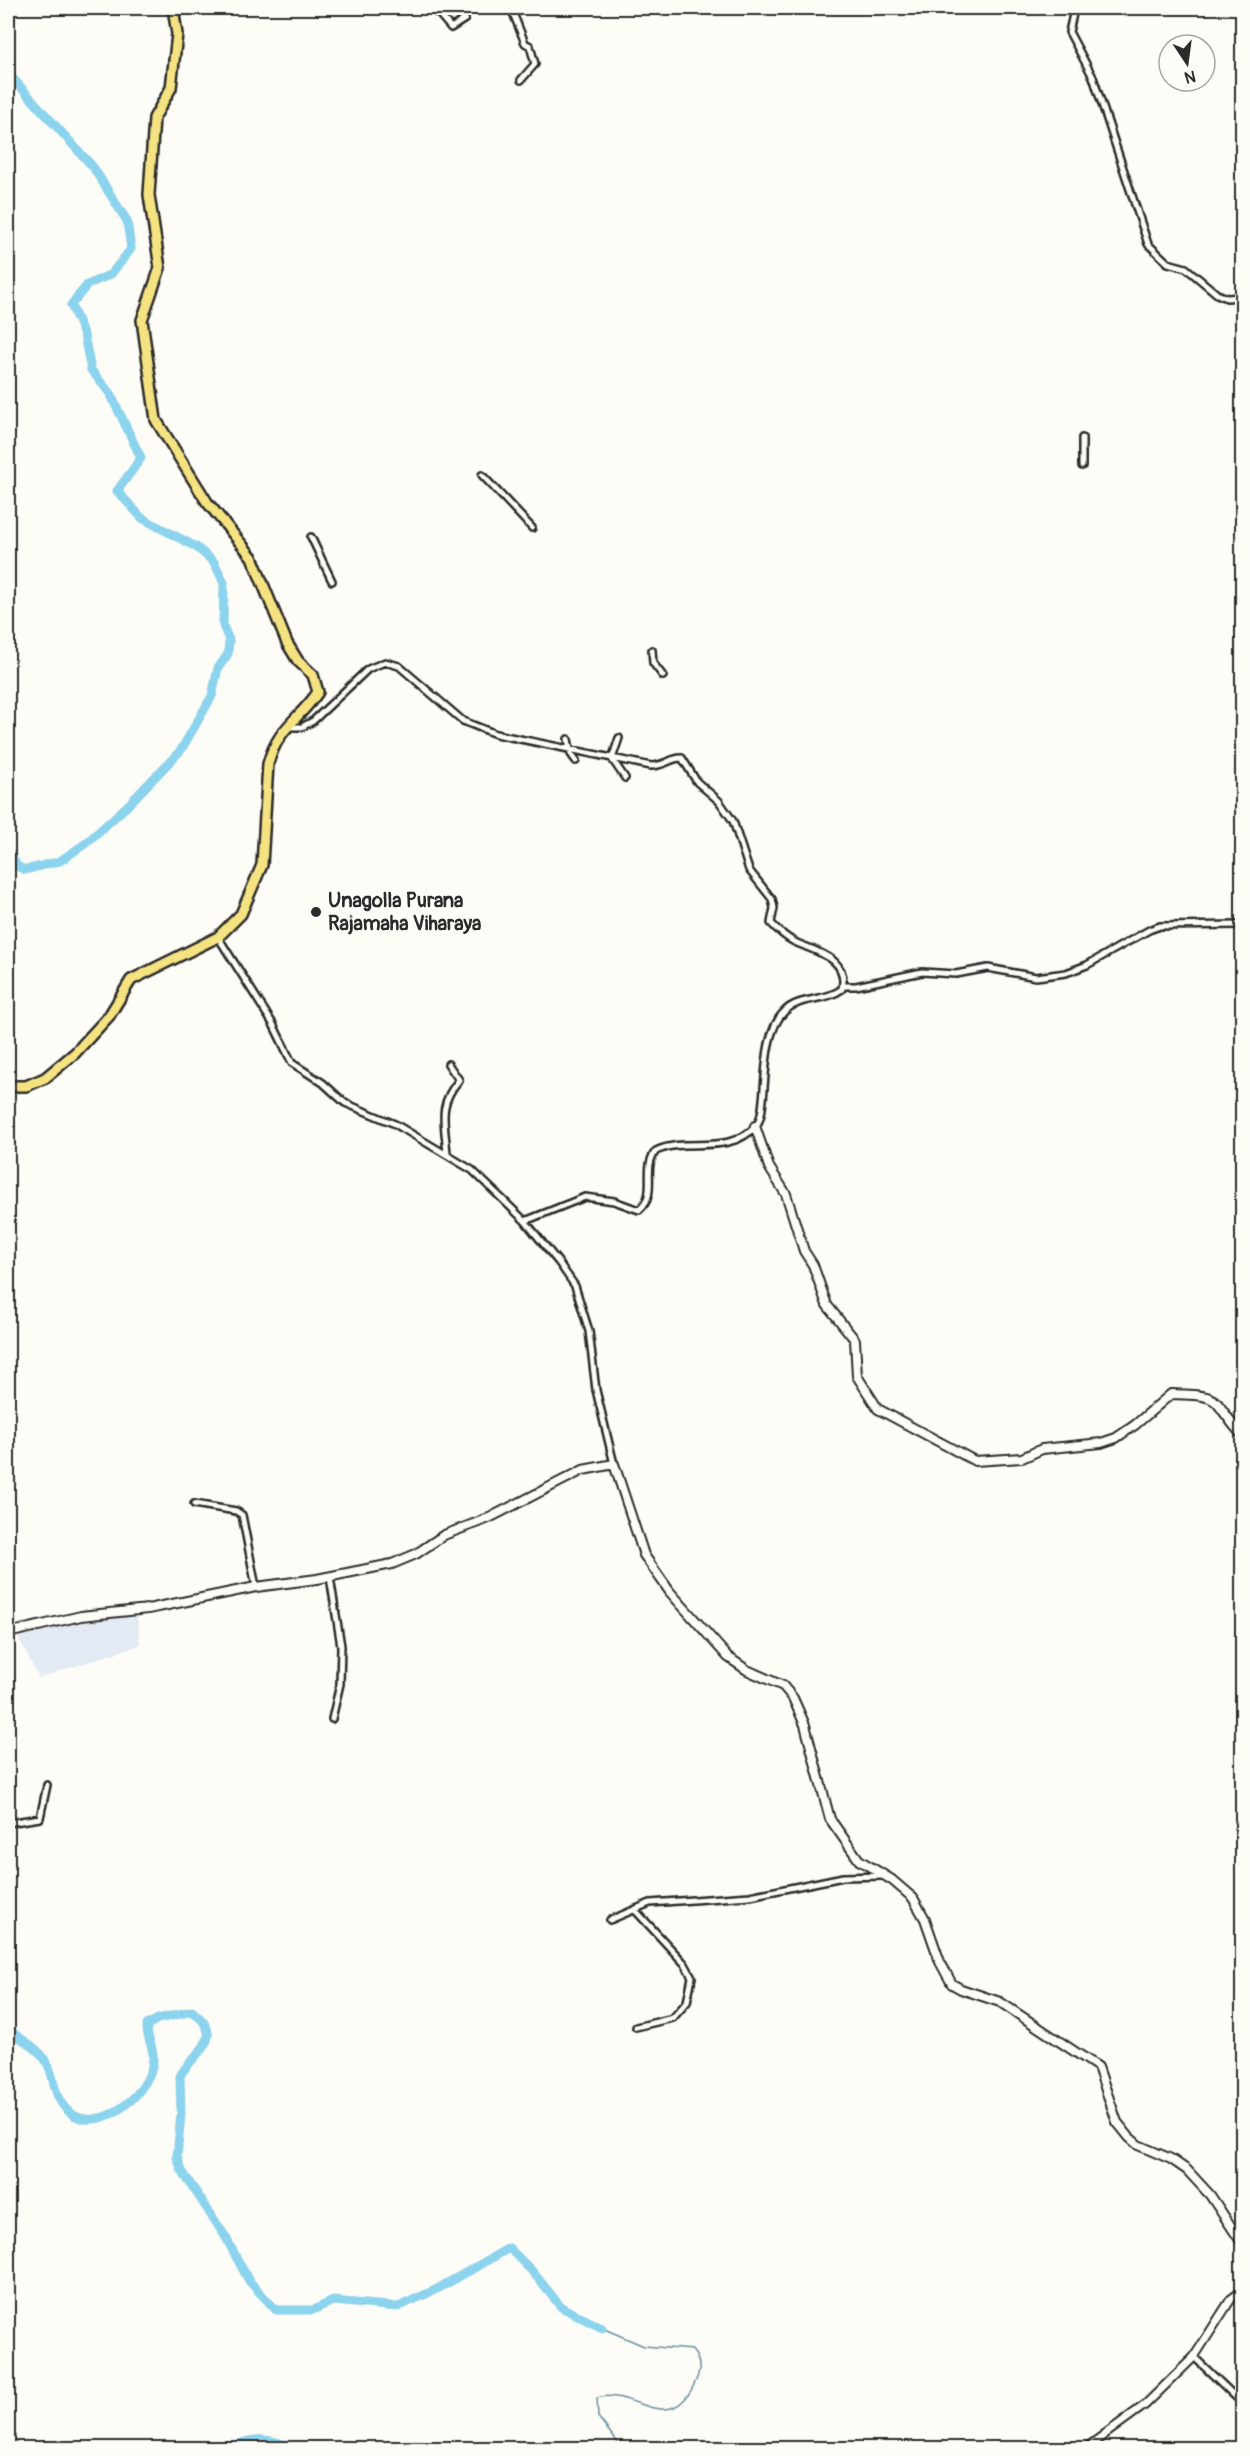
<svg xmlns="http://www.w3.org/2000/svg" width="1250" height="2456" viewBox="0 0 1250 2456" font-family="Pangolin,sans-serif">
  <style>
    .built { fill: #e4eaf4 }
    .water { fill: #8cd3ed; stroke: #65909f; stroke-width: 1.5 }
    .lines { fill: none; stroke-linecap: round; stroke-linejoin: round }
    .stream { stroke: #65909f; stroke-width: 1.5 }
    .canal { stroke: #8cd3ed; stroke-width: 5 }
    .river { stroke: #8cd3ed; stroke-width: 9 }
    .minor-casing { stroke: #2b2b2b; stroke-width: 10 }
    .tertiary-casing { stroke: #2b2b2b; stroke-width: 11 }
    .secondary-casing { stroke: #2b2b2b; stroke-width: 12 }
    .trunk-casing { stroke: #2b2b2b; stroke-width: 14 }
    .minor { stroke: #fdfcf7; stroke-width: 5 }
    .tertiary { stroke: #fdfcf7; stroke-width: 7 }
    .secondary { stroke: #fdfcf7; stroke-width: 8 }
    .trunk { stroke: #f5e382; stroke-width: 9 }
    .poi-dot { fill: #2b2b2b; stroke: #fdfcf7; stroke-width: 2 }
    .labels { text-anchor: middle; stroke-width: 6; stroke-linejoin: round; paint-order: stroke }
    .poi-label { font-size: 20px; font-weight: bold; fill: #2b2b2b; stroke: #fdfcf7; text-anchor: start }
  </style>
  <rect width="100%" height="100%" fill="#fdfcf7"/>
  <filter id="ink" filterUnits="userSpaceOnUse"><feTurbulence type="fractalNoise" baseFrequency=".0167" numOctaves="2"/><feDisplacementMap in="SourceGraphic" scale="12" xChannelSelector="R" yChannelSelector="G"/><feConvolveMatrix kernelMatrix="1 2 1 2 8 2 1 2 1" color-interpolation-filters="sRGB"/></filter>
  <g filter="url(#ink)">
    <path class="built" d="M137,1612L140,1645L39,1678L18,1637L67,1620Z"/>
    <path class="water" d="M247,2442L262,2443L264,2448H232Z"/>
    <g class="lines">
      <path class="stream" d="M602,2328L644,2346L692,2350C698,2357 701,2366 698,2375C674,2443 632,2386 597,2398L598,2417L622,2448"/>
      <path class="canal" d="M226,2448C251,2433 273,2436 299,2448"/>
      <path class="river" d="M8,73L93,167L127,221L131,249L111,274L87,285L71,305L84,335L91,370L110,393L141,458L117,491L142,518L196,547L214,562L224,583L223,626L229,640L228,654L218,668L212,696L181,750L127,806L85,844L60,861L25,870L17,866L8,850
        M8,2029C22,2041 40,2047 48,2065C56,2081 53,2101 72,2114C103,2135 155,2089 153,2056C153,2045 146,2037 147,2025L158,2019L192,2011C228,2039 195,2050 180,2076L181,2113L177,2157L182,2171L225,2236L249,2281L276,2310H313L333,2301L398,2307L439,2288L509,2248L532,2271L561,2307L602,2328"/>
      <g class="minor-casing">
        <path id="minor" d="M428,8L439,14
          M439,8V14L451,28L465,19
          M511,8L525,43L530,46L535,64L521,80
          M1071,8L1073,14L1069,32L1093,77L1148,244L1168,263L1186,268L1217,294L1227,298L1242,297
          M1082,466V438
          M482,475L532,528
          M311,537L332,581
          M652,650L653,663L663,676
          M287,727H302L313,721L368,669L385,662L399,666L463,721L478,727L496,734L651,766C665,766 672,757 682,758L697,782L719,801L733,821L749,870L772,899L774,908L771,923C777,930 789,940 797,943C818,952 849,959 842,989C825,1002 799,996 784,1012C757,1039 770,1110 756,1126C727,1157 688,1136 656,1151C641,1168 659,1194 639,1210L614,1201L585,1197L525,1221
          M619,738L612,759L625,778
          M568,739L571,754L576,761
          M218,937L273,1024L292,1063L323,1083L345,1103L395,1124L472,1170L525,1221L559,1263L575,1286L589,1331L596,1390L614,1464
          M843,986H856L922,972L956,974L988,968L1036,977L1066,973L1087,965L1149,930L1160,926L1242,925
          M447,1154C445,1122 437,1106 459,1080L448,1064
          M194,1504L236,1511L242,1515L256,1587
          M330,1577L341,1646L340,1684L332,1719
          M8,1823L40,1818L47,1785
          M635,1910L685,1964L692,1977L687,2002L673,2018L636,2027
          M610,1920L650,1903L750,1896L843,1877L883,1876
          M1194,2357L1242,2403"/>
      </g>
      <g class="tertiary-casing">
        <path id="tertiary" d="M1086,2448L1145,2405L1194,2357L1231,2299L1242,2291"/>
      </g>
      <g class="secondary-casing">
        <path id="secondary" d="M755,1126L769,1167L786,1194L804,1251L813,1265L827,1305L855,1340L857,1376L878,1409L975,1461L1022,1458L1042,1449L1101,1443L1116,1438L1135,1425L1171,1394C1227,1395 1209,1399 1242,1435
          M8,1633L81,1616L148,1609L256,1587L317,1579L392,1564L416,1554L444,1535L489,1518L583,1470L614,1464L644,1555L670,1592L728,1657L747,1670L783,1686L793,1698L805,1725L830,1819L859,1860L892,1880L913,1898L925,1919L940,1962L952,1984L961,1989L1000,2002L1098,2067L1117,2122L1129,2137L1138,2145L1171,2159L1187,2170L1210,2195L1242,2243"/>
      </g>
      <g class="trunk-casing">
        <path id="trunk" d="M8,1086H26L45,1078L75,1053L109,1016L131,980L218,937L241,914L262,865L268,764C278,727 298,721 318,692L313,675L298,661L287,643L252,557L207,502L156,420L142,320L160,268L149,195L154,118L171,88L177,34L173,8"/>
      </g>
      <use href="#minor" class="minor"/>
      <use href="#tertiary" class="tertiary"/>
      <use href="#secondary" class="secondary"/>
      <use href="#trunk" class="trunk"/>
    </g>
  </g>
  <circle class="poi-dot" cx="316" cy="912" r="6"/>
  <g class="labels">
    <g class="poi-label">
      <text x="328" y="907">Unagolla Purana<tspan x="328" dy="23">Rajamaha Viharaya</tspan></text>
    </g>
  </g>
  <rect width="1250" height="2456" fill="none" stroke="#fdfcf7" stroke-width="30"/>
  <rect x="15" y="15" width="1220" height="2426" fill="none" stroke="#2b2b2b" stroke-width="2" filter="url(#ink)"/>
  <g transform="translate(1187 63) rotate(167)"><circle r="28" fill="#fdfcf7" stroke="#a9a8a5" stroke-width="1.5"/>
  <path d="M0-4.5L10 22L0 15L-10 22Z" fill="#2b2b2b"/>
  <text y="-9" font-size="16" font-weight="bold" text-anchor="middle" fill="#2b2b2b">N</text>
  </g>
</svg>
